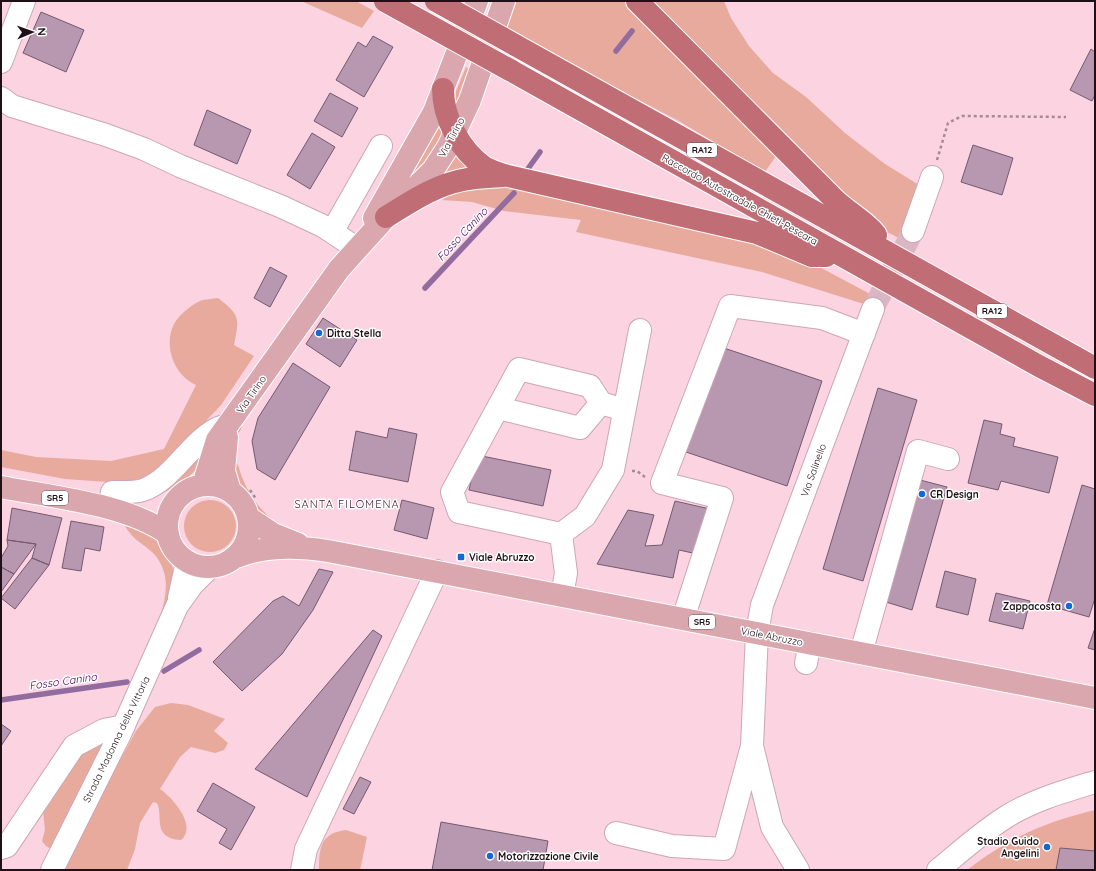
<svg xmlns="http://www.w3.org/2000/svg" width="1096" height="871" viewBox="0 0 1096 871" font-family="Quicksand,sans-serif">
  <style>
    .green { fill: #e7aa9c }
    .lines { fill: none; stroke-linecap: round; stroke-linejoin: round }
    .stream { stroke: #926c9e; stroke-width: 5.5 }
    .building { fill: #b798b0; stroke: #76596f }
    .minor-tunnel { stroke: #dab6c3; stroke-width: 22; stroke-dasharray: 22 11; stroke-linecap: butt }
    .minor-casing { stroke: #cda6b4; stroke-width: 24 }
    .major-casing { stroke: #fff; stroke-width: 24 }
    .highway-casing { stroke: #fff; stroke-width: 24 }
    .path { stroke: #a78994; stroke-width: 2.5; stroke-dasharray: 3 3; stroke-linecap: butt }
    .minor { stroke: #fff; stroke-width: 22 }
    .major { stroke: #d9a7ad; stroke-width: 22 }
    .highway { stroke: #c06d76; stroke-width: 22 }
    .highway-bridge-casing { stroke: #fff; stroke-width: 24; stroke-linecap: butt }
    .highway-bridge { stroke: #c06d76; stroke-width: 22 }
    .poi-dot { fill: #1369d3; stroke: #fff; stroke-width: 1.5 }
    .labels { text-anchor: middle; stroke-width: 3; stroke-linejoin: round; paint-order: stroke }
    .shield { fill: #fff; stroke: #62585c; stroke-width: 1 }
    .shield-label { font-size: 9px; font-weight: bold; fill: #1e1016 }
    .street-label { font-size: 10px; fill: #1e1016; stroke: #fff }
    .poi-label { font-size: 10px; font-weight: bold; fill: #1e1016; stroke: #fff; text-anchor: start }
    .water-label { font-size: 11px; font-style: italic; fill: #45005a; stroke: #fff }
    .neighbourhood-label { font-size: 11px; letter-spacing: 1px; fill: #442632; stroke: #fff }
  </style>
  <rect width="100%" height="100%" fill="#fbd3e1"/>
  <path class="green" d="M301,1H356L374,11L362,28Z
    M512,1H624L664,40L776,156L765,172L677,120L502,28Z
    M649,1H724L731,18L749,46L773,73L806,97L845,133L885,164L919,185L901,239L877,227Z
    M466,67L474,72L455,107L456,91Z
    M438,115L447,135L427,167L396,191Z
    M455,148L477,170L432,183Z
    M484,187H507L751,239L795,254L872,295L867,305L762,272L576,232L581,220L504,211L472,202L442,200L451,194Z
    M218,298C241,316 239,318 234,345L254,356L221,405L155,475L122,483L65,479L1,467V450L36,457L111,461L164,449L196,385C174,375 163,346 174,324C179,315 191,305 200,301C205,299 213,299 218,298Z
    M205,444C204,447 205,452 204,456C198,474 175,487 159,495L154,493Z
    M235,462L238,465C245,489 255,505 274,521L259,517L250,498L234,484Z
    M184 526a26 26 0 1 1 52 0a26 26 0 1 1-52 0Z
    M124,524C133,528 148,531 155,537C172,552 179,578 170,599C167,606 162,614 159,621C166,597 172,575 154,554C141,541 134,542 124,524Z
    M171,703L188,705L225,719L214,731L228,743L224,750L215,753L191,747L180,757L160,789C172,797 198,826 181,840C151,838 164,817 157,803L153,802L140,823L135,849L127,870H64L89,817L136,731L155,707Z
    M101,737L108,744L55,851L46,846L42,841L45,830L42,801L82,744Z
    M1095,810V870H967C1008,838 1045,822 1095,810Z
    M346,830L367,837L360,870H319C319,847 321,833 346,830Z"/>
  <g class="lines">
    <path class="stream" d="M616,51L632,31
      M527,170L540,152
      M425,288L514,193
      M164,671L199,650
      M1,700L127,682"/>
  </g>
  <path class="building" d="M41,12L84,30L66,72L23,53Z
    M373,36L393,47L364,97L336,80L358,42L366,47Z
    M1091,49L1095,52V95L1092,101L1070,90Z
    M330,93L358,108L342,137L314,121Z
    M207,110L251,130L237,164L194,145Z
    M312,133L335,147L310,189L287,175Z
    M973,145L1013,158L1002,195L961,182Z
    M270,267L287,276L270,307L254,298Z
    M323,318L357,340L340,367L306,344Z
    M718,346L822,381L787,486L683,451Z
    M293,363L330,387L275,480L257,469L252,441L258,418Z
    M878,388L917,400L863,581L823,569Z
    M984,420L1002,424L1000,434L1015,438L1013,446L1058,457L1049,493L1001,481L998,490L968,483Z
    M389,428L417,434L408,482L349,470L356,431L387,438Z
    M477,455L551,470L543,506L469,490Z
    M920,480L947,487L912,610L886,602Z
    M1082,485L1095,489V598L1089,617L1047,605Z
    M402,500L434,508L427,539L394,530Z
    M675,501L710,509L697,554L679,550L673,578L597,564L628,510L654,515L645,546L662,545Z
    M12,508L62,518L49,565L32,558L36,544L7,540Z
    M71,521L104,527L100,551L85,548L81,571L62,568Z
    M7,540L36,544L14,574L1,567V558L8,546Z
    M32,558L49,565L15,609L1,598Z
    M1,567L14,574L1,592Z
    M319,569L333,572L313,610L282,654L242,691L213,662L273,601L283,596L299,606Z
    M945,571L976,579L968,615L936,607Z
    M996,593L1030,601L1023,629L989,621Z
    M1095,628V650L1088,648Z
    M373,630L382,636L307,797L255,769Z
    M1,724L11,731L1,746Z
    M360,777L371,782L354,814L343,809Z
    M213,783L255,807L231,850L219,843L227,829L197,811Z
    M441,822L548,841L543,870H432Z
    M1060,848L1095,851V870H1056Z"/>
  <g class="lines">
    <path class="minor-tunnel" d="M873,309L913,231"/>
    <g class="minor-casing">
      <path id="minor" d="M1,62L24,1
        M1,98L12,106L106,135L144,149L180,166L280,206L323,226L356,248
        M913,231L932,177
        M332,232L381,146
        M498,408L580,428L601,403L614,407
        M109,508L112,492C122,492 133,493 143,490C173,479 188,445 216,429C220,427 225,426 230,424
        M561,534L459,512L452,492L519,369L590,386L601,403
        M562,596L566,573L561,534L585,516L613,470L640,330
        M179,598L187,562
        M683,619L722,498L662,483L730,306L822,318L864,334
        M861,653L918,451L948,459
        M806,663L810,643
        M752,746L757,633L762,605L873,309
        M616,833L672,846L724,849L752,746L772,827L798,870
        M1,848L7,846L74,746L104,730L124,726
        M52,870L120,734L177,606L192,585L209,568
        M302,870L306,849L437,571
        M938,870C960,852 982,832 1006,817C1033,800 1065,791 1095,782"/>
    </g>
    <g class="major-casing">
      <path id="major" d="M374,218L434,112L477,1
        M227,437L224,471L230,491
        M203,485L217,440L339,269L386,217L433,170L448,147L470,100L504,1
        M167 526a41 41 0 1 1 82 0a41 41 0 1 1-82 0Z
        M1,487C51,497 127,504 168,534
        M249,518L273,534L298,544
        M236,557C266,545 297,546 328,551L1095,698"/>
    </g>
    <g class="highway-casing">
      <path id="highway" d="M637,1L834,199C846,211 868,223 876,235
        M515,45L1095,368
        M510,70L1039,366L1095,395
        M443,89C443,118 460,150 484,167C490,170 498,173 504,175L757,233L812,256H826
        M386,217C407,204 428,190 451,183C468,177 486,177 503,176"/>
    </g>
    <path class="path" d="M937,160L948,123L962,116L1066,117
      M632,471H637L645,477
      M250,490L256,499"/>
    <use href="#minor" class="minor"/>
    <use href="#major" class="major"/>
    <use href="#highway" class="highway"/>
    <g class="highway-bridge-casing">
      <path id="highway-bridge" d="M385,1L510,70
        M436,1L515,45"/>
    </g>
    <use href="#highway-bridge" class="highway-bridge"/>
  </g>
  <g class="poi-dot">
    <circle cx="319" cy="333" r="4"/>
    <circle cx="922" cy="494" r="4"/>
    <rect x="457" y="553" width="8" height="8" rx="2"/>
    <circle cx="1069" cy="606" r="4"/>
    <circle cx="1047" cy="847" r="4"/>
    <circle cx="490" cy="856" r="4"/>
  </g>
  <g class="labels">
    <g class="shield">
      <rect x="687" y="143" width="30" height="14" rx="3"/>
      <rect x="977" y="304" width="30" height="14" rx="3"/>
      <rect x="42" y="491" width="26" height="14" rx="3"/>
      <rect x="689" y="615" width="26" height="14" rx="3"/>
    </g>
    <g class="shield-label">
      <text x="702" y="153">RA12</text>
      <text x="992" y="314">RA12</text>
      <text x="55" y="501">SR5</text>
      <text x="702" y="625">SR5</text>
    </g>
    <g class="street-label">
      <text transform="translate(451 137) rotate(-62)" y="4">Via Tirino</text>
      <text transform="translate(740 199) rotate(29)" y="4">Raccordo Autostradale Chieti-Pescara</text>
      <text transform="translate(251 394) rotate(-55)" y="4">Via Tirino</text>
      <text transform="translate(813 470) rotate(-70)" y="4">Via Salinello</text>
      <text transform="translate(772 636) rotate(11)" y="4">Viale Abruzzo</text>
      <text transform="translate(116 739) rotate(-64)" y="4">Strada Madonna della Vittoria</text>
    </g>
    <g class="poi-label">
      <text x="327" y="337">Ditta Stella</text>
      <text x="930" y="498">CR Design</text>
      <text x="469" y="561">Viale Abruzzo</text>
      <text x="1061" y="610" text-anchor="end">Zappacosta</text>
      <text x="1039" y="845" text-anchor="end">Stadio Guido<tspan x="1039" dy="12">Angelini</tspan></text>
      <text x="498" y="860">Motorizzazione Civile</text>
    </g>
    <g class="water-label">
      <text transform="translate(462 234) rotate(-47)" y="4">Fosso Canino</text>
      <text transform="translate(63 681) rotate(-8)" y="4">Fosso Canino</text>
    </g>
    <g class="neighbourhood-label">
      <text x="347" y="508">SANTA FILOMENA</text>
    </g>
  </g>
  <rect width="1096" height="871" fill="none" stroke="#1e1016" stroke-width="4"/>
  <g transform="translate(32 32) rotate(88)" stroke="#ffffff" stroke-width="3" paint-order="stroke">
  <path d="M0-3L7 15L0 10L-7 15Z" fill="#1e1016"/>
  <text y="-6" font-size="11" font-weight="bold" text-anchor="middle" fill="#1e1016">N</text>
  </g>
</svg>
